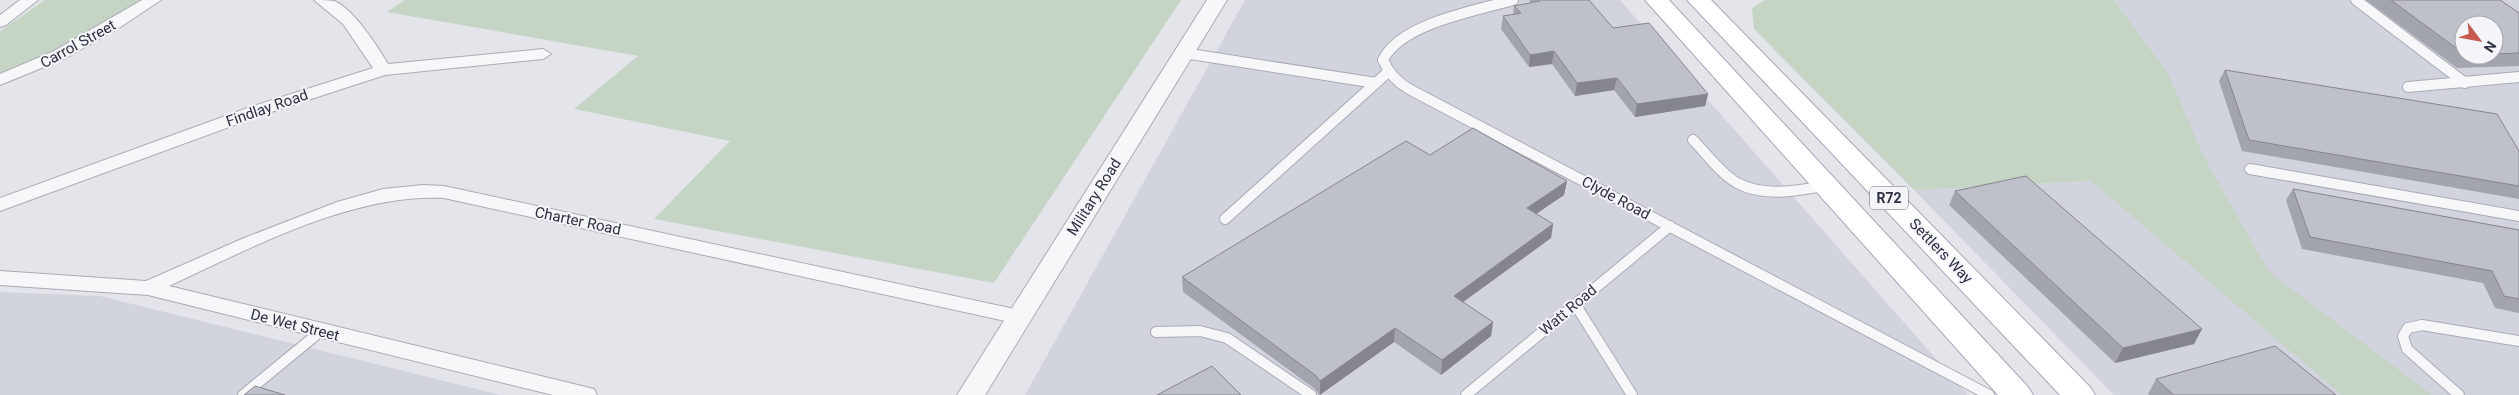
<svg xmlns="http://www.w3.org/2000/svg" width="2519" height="395" viewBox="0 0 2519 395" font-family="Roboto,sans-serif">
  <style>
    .built { fill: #d2d4dd; fill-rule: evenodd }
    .green { fill: #c6d4c6 }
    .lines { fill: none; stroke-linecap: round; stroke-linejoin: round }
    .service-casing { stroke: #a9abb5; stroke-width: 12 }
    .minor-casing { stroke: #a9abb5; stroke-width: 2 }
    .tertiary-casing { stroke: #a9abb5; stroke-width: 2 }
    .primary-casing { stroke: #a4a7b6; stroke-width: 2 }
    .service { stroke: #f7f7f9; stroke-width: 10 }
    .minor { fill: #f7f7f9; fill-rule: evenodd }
    .tertiary { fill: #f7f7f9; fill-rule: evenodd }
    .primary { fill: #fff; fill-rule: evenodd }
    .wall { fill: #a3a5ae; fill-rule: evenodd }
    .shaded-wall { fill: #85868d }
    .building { fill: #bec0ca; stroke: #85868d }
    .labels { text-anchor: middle; stroke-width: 4; stroke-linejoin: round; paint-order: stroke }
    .shield { fill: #f4f5f8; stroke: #696b79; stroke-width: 1 }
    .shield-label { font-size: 14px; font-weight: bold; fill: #2d3042 }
    .street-label { font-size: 15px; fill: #2d3042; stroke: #f4f5f8 }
  </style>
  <rect width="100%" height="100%" fill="#e4e5eb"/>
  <path class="built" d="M1245,0H1620L1968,395H1025Z
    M2114,0H2519V395H2114L1914,190L2091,181L2168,73ZM2464,25H2494V55H2464Z
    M0,292L100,296L501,395H0Z"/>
  <path class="green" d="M45,0H149L57,54L0,78V31Z
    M405,0H1181L994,283L654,219L730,141L574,109L638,56L387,12Z
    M1765,0H2114L2168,73L2204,157L2269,272L2432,395H2342L2091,181L1914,190L1754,29L1752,8Z"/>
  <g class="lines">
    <g class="service-casing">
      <path id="service" d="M1513,0C1476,11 1401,23 1383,60C1389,74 1397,82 1409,89L1989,395
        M2356,0L2465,83
        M1184,53L1376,83
        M2408,87L2519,77
        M1693,140C1707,154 1720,173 1737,183C1763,197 1796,191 1824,186
        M2250,169L2519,216
        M1225,219L1387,73
        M1575,304L1632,395
        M1156,332L1200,331L1227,338L1311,395
        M243,395L321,331
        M1466,395L1670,226
        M2459,395L2407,349L2403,336L2408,328L2422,325L2519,341"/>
    </g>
    <g class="minor-casing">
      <path id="minor" d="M20,0H38L6,25L0,27V15Z
        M142,0H161L122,26L66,58L0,85V74L54,51Z
        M314,0C320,0 329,0 334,1C353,8 378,47 388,64L543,49L551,54L543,59L385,75L262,115L0,211V198L250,107L373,68L343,24Z
        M423,185L444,186L1019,310L1026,312L1029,317L1026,322L1019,324L444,198C353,193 251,248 169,286L586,387L594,389L597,395H553L148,295L0,285V271L146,281L244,238L337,202L383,189Z"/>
    </g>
    <g class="tertiary-casing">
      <path id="tertiary" d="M1207,0H1227L985,395H957Z"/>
    </g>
    <g class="primary-casing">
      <path id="primary" d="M1645,0H1669L2028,387L2033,395H1998Z
        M1687,0H1711L2090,387L2095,395H2060Z"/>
    </g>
    <use href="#service" class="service"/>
    <use href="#minor" class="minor"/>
    <use href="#tertiary" class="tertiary"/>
    <use href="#primary" class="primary"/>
  </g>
  <path class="wall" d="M1529,0H1589L1613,28L1708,94L1705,106L1635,117L1614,90L1575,96L1552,64L1529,67L1501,29L1503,16L1513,15L1514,6L1531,3Z
    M2366,0H2500L2519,13V66L2457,68ZM2464,25H2494V55H2464Z
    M2225,70L2519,151V199L2242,151L2219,81Z
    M1430,155L1567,181L1564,195L1536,214L1553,224L1551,238L1463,302L1493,322L1491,336L1441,375L1394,342L1319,395L1315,389L1183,292L1182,277Z
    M2293,189L2519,230V313L2495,308L2483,283L2302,249L2286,200Z
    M1955,191L2202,329L2194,344L2115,363L1949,205Z
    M2156,379L2336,395H2149L2148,394Z"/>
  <path class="shaded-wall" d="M1554,51L1552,64L1529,67L1530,55Z
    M1617,78L1614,90L1575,96L1577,83Z
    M1708,94L1705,106L1635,117L1637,104Z
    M1567,181L1564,195L1524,222L1527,208Z
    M1553,224L1551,238L1452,310L1454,296Z
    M1493,322L1491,336L1441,375L1442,360Z
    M1395,328L1394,342L1320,395V381Z
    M2202,329L2194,344L2115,363L2123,348Z"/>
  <path class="building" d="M1539,0H1589L1613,28L1649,23L1708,94L1637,104L1617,78L1577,83L1554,51L1530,55L1503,16L1521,13L1514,6L1540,1Z
    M2391,0H2500L2519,13V53L2494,54V25H2464V54Z
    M2225,70L2497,114L2519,151V186L2249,140Z
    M1473,128L1567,181L1527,208L1553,224L1454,296L1493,322L1442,360L1395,328L1320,381L1315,375L1182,277L1406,141L1430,155Z
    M2026,176L2202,329L2123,348L1955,191Z
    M2293,189L2519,230V299L2504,296L2492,271L2310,237Z
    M2275,346L2336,395H2174L2156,379Z
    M1212,366L1241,395H1157Z
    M255,386L285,395H244Z"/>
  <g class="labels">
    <rect class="shield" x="1870" y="186.5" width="38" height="23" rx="4"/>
    <g class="shield-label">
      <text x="1889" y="203">R72</text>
    </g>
    <g class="street-label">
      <text transform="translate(78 44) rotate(-29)" y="5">Carrol Street</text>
      <text transform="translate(267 108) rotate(-19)" y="5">Findlay Road</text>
      <text transform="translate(1094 197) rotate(-58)" y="5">Military Road</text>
      <text transform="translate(1616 198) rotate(28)" y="5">Clyde Road</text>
      <text transform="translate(578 221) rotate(12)" y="5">Charter Road</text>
      <text transform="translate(1941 251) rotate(46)" y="5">Settlers Way</text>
      <text transform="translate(1568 310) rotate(-40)" y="5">Watt Road</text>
      <text transform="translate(295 325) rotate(14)" y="5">De Wet Street</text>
    </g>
  </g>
  <g transform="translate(2479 40) rotate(122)"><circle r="24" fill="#f4f5f8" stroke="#a4a6af"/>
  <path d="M0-4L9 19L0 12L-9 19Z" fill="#c65a53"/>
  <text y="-8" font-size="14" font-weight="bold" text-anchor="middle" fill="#2d3042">N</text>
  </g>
</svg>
